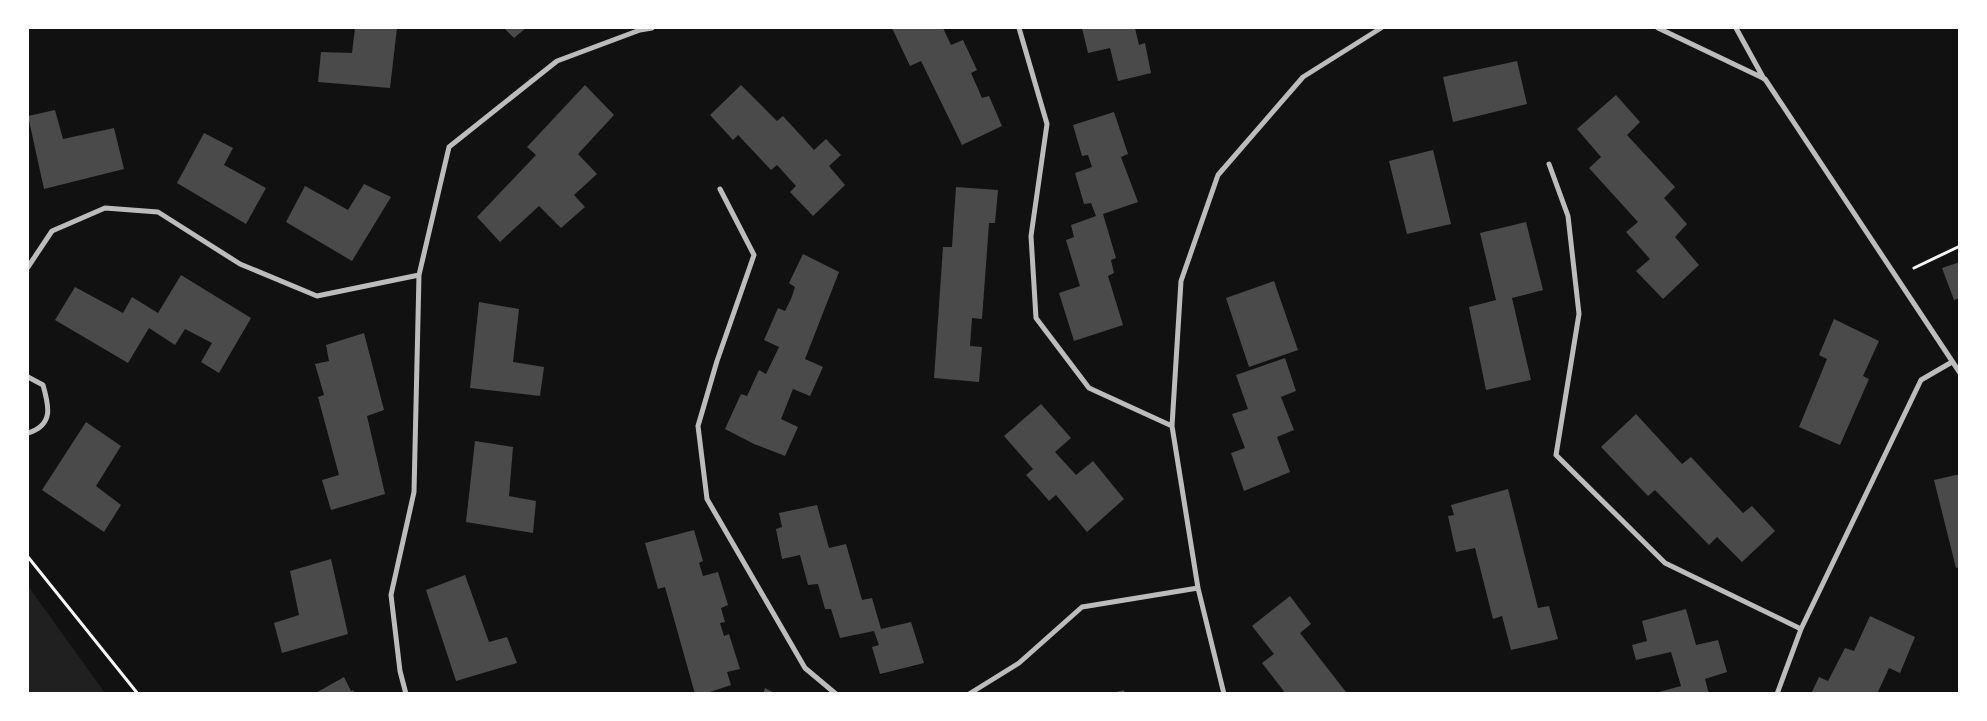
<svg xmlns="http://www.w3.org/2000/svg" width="1987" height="721" viewBox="0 0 1987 721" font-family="'Asap Condensed',sans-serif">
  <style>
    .green { fill: #202020 }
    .building { fill: #4a4a4a }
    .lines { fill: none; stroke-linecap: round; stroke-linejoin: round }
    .path { stroke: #f5f5f5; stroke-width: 3 }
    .minor { stroke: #bcbcbc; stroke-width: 5 }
  </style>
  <rect width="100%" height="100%" fill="#111"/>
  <path class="green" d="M28,586L105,693H28Z"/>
  <path class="building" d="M355,28H397L390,88L318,82L321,52L352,53Z
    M504,28H526L514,38Z
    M892,28H943L951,45L963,40L977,70L971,73L982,98L989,96L1002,126L962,145L921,61L910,66Z
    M1082,28H1135L1139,45L1145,43L1151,73L1118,81L1110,48L1088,53Z
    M1517,61L1527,104L1453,122L1443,77Z
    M585,85L614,115L578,154L597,174L574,195L585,207L561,228L539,206L500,242L477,217L536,155L527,147Z
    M741,85L777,121L783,116L814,150L826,139L841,155L829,166L845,185L813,216L790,192L796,186L777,165L771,170L738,135L733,140L710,115Z
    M1616,95L1640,122L1627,135L1675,187L1664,198L1687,224L1675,237L1699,265L1663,299L1636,271L1650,259L1626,232L1638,222L1589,168L1601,157L1577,129Z
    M55,110L63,139L114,128L124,169L44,189L28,116Z
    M1114,112L1128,154L1121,157L1138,202L1103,214L1116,258L1111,260L1114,273L1108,276L1123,325L1074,341L1059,293L1080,286L1066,240L1074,237L1071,225L1096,216L1091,203L1084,204L1075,173L1092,167L1088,155L1082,156L1073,125Z
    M204,133L233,148L224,165L266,188L246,224L177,183Z
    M1433,150L1451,224L1407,234L1389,161Z
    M364,184L391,197L352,261L286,222L305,186L348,210Z
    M956,187L998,190L995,223H989L982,319L972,318L970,346L982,347L979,382L934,378L943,247H952Z
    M1526,222L1543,290L1512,298L1531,380L1486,390L1469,307L1496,300L1480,233Z
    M803,254L839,272L805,359L823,367L810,396L793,389L781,419L798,427L785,456L754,444L725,429L741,394L747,396L759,370L766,374L779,347L764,340L778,308L785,311L791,299L795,287L789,283Z
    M1960,262V298L1954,300L1942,268Z
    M181,275L251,318L219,373L201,362L212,343L185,329L175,345L149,328L128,363L55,320L75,287L123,313L132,297L158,313Z
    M1274,281L1298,350L1249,367L1226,298Z
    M479,302L519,309L513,362L544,367L540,396L470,388Z
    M1834,319L1879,341L1863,376L1869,379L1840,445L1799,427L1827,359L1819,355Z
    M364,333L384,410L367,416L385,494L331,510L322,480L339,475L318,397L324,395L315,364L329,361L326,345Z
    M1285,358L1296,391L1281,397L1294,430L1277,437L1290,472L1244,491L1231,453L1245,448L1232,414L1248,409L1236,375Z
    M1041,404L1071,438L1055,452L1076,475L1093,461L1124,499L1087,532L1056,495L1049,501L1037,487L1026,475L1033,469L1004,436Z
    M1636,414L1682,464L1691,457L1743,513L1752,506L1775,531L1742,562L1717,537L1709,545L1655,490L1648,496L1601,447Z
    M86,422L121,446L96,486L121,505L104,532L42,490Z
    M475,441L513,447L509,496L536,501L533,533L466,522Z
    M1960,474V567L1956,568L1934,480Z
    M1508,489L1538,608L1549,606L1558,639L1511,650L1502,616L1493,619L1475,548L1456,552L1448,516L1454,515L1451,505Z
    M817,505L829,548L846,544L862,600L872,598L881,629L911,622L924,663L880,674L872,647L879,645L874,631L840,638L831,609H825L818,584L808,585L800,555L782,559L776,529L782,527L779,513Z
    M694,530L703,561L699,563L703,576L718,572L728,605L721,608L725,622L720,623L724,636L729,634L740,669L727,672L731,685L704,694H695L665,587L658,589L645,543Z
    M331,559L348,634L282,653L274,623L299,615L290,571Z
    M465,575L489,642L507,637L517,663L456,681L426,590Z
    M1290,596L1311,624L1300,633L1346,692L1344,694H1286L1262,663L1274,654L1252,626Z
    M1686,609L1696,645L1718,640L1727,672L1705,679L1709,694H1660L1659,692L1681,686L1671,652L1636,660L1632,645L1647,641L1642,621Z
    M1870,616L1915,637L1900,673L1889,668L1877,694H1811L1819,677L1828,681L1845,648L1854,651Z
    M344,677L351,691L353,690L355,694H314Z
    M765,688L776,694H763Z
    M1124,690L1125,694H1113V693Z"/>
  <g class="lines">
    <path class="path" d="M1914,268L1960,246
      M28,557L138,694"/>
    <path class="minor" d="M1019,28L1047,124L1031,236L1036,318L1089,388L1172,426
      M1658,28L1765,79L1960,373
      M1736,28L1764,79
      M1549,164L1568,216L1579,314L1556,455L1665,563L1801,629
      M720,189L754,255L717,361L698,426L707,499L805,668L836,694
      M28,267L52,231L105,208L158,212L240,264L317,296L419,275
      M28,377L43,385C49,406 54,425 28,433
      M406,694L400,671L391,595L414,492L419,275L449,147L557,61L640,30L652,28
      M969,694L1019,663L1082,607L1198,588
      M1224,694L1198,588L1172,426L1181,281L1218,175L1303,77L1381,28
      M1777,694L1801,629L1921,380L1952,362"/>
  </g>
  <rect width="1987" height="721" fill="none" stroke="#ffffff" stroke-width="58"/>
</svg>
